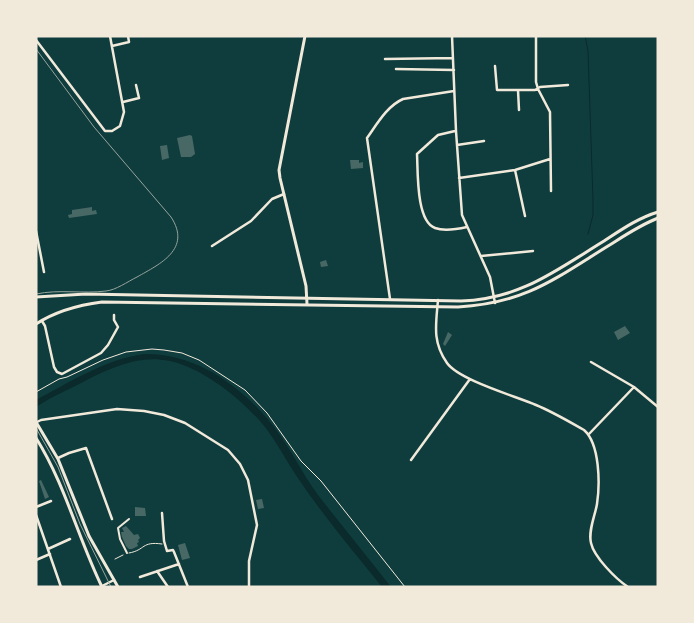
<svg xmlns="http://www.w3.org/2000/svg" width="694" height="623" viewBox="0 0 694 623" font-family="Georgia,serif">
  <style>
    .water { fill: #0a2a2b }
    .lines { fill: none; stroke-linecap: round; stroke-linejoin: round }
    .stream { stroke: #0a2a2b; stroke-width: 1 }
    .building { fill: #486865 }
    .path { stroke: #f1e9da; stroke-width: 1 }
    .pedestrian { stroke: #f1e9da; stroke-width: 2 }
    .minor { stroke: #f1e9da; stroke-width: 2.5 }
    .tertiary { stroke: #f1e9da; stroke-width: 3 }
    .secondary { stroke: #f1e9da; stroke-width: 3 }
    .tram { stroke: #97a49c; stroke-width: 1 }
  </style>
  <rect width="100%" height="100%" fill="#0f3d3e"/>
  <path class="water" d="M144,354C198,353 246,389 277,431C292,451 303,475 318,495C342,526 367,556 391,587H382C354,552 325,518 300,481C288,464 278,444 265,427C252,411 237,398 221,386C169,349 138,353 83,382C68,390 51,397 36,407V400C70,382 106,359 144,354Z"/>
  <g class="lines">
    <path class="stream" d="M585,36L588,51L593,200V215L588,234"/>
  </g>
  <path class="building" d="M190,135L192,136L195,154L191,157H181L177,138Z
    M167,145L169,158L162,160L160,146Z
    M350,160H359V163L363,162V168L351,169Z
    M92,207V211L96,210L97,214L69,218L68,215L72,214V210Z
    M326,260L328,266L321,267L320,262Z
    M625,326L630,333L618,340L614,332Z
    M448,332L452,335L445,346L443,344Z
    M41,480L49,497L45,499L39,481Z
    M262,499L264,508L258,509L256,500Z
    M135,507L145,508L146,516H135Z
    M126,526L134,535L138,534L140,538L138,540L139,542L137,543L138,546L132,549H129L126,546L122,537L121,532H124L122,528Z
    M185,543L190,558L182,560L178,545Z"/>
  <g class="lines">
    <path class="path" d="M36,392L59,379L67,377L103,360L126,352L152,349L164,350L182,353L199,360L245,390L267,413L301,461L321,481L405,587
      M129,553C146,550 141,541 162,544
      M115,559L123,555"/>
    <path class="pedestrian" d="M127,553L120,539L118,528L129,519"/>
    <path class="minor" d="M452,36L456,131L462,215L490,277L495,303
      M536,36V82L538,89L550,112L551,191
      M36,40L105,131H112L120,126L124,112L110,36
      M112,46L129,42L128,36
      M385,59L453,58
      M495,66L497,90H535L540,87L568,85
      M396,69L454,70
      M518,90L519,110
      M123,102L139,98L136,85
      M455,131L438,135L417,154C418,172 416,221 435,228C443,231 458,229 467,227
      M457,145L484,141
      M515,170L525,216
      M459,178L515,170L550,159
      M36,231L44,272
      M212,246L251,221L272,199L284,194
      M481,256L533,251
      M390,299L367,138C377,124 387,106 403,99L454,91
      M438,300C436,324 432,342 447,363C459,380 515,396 536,405C553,412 568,421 584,430C600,444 600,484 597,504C595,516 588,531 591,543C594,557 616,579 628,587
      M42,321L45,326L54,367L57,372L62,374L101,353L108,345L118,327L114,320V315
      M591,362L634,387L658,407
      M37,422L41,420L117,409L144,411L164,415L185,423L228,450L240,464L248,480L257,525L249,561V587
      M589,434L634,387
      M58,458L69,453L86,448L112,519
      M411,460L470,379
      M36,507L51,501
      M162,513L164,541L167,551L173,550L174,552L188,587
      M36,515L61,587
      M48,549L70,539
      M36,560L50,554
      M157,571L168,587
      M140,577L179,564
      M102,586L114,580"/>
    <path class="tertiary" d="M305,36L279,170L280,178L306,286L307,304
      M36,297L86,294L461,301C520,299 555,271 604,241C621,230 638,218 658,212
      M36,324C56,311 79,305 102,302L458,307C525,303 553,280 608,246C624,236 640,225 658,218"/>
    <path class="secondary" d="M36,422L58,459L89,536L118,587
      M36,438C65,484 78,538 102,587"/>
    <path class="tram" d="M36,49L94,127L171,217C192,249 160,264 137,277C127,282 116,290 106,291C83,294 59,289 36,294
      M36,428L58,467L80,524L111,587"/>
  </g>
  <rect width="694" height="623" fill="none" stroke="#f1e9da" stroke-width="75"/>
</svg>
